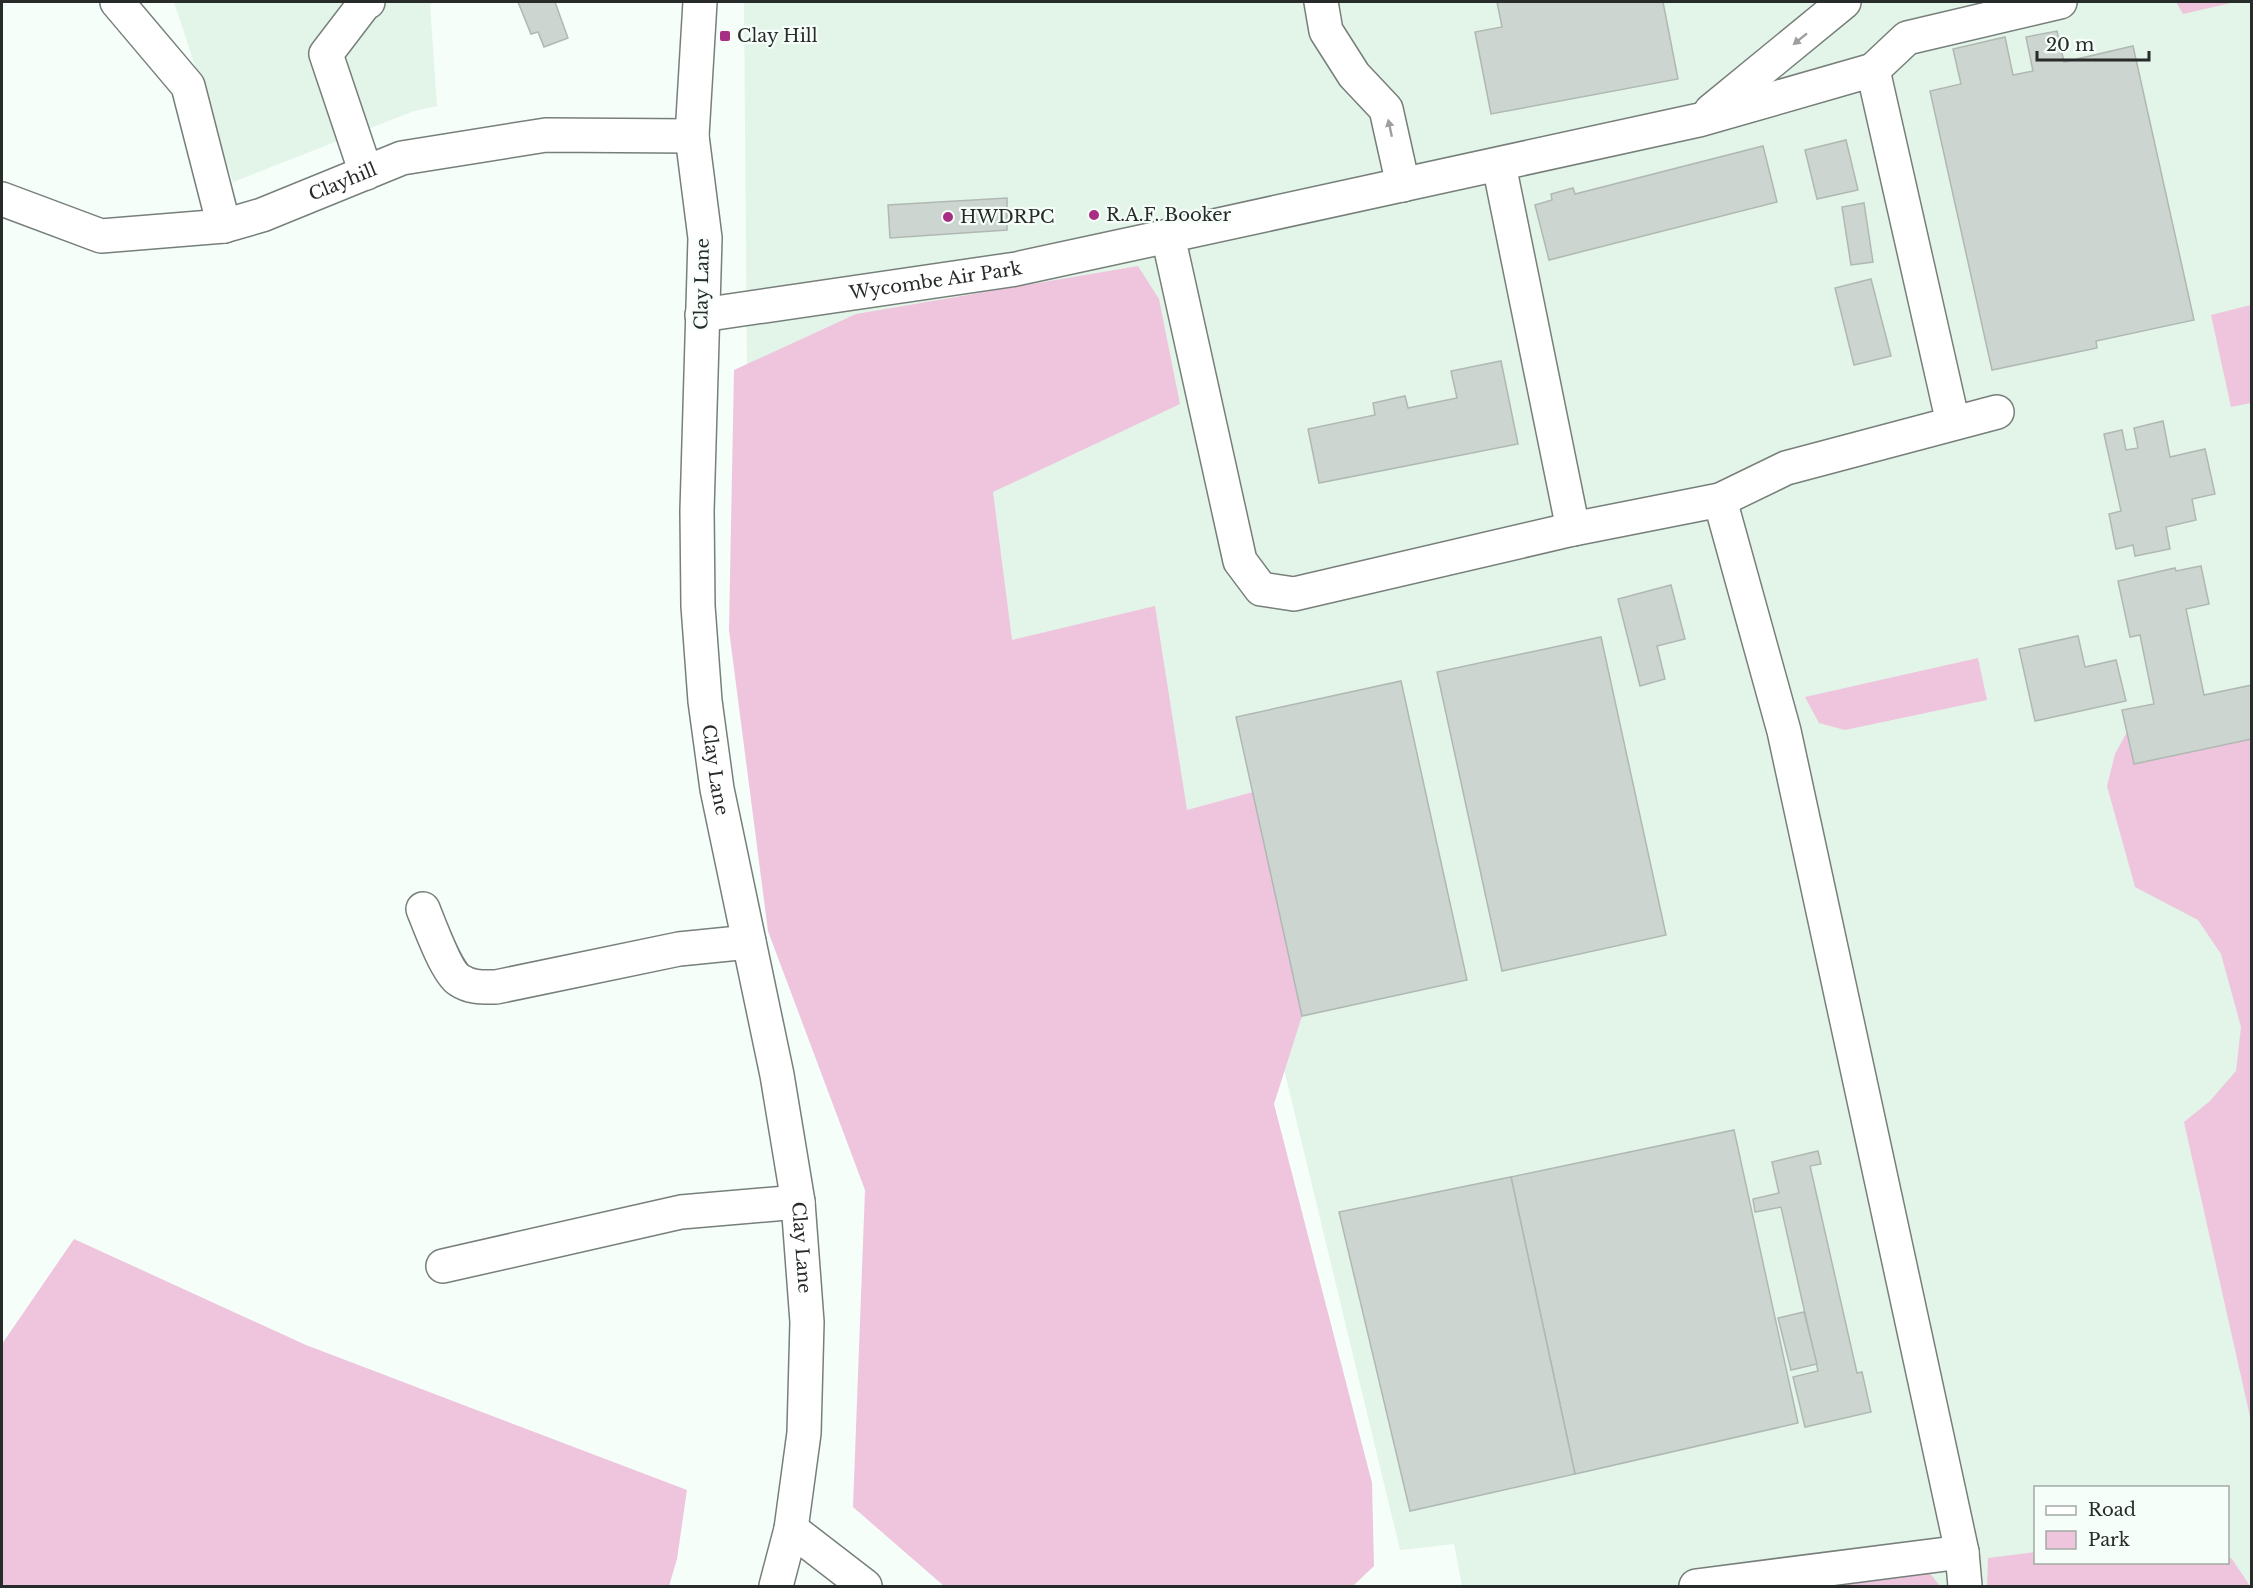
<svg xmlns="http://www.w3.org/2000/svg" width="2253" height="1588" font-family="'Libre Baskerville',serif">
<rect width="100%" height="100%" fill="#f5fef8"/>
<g fill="#e3f4e9" fill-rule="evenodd">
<polygon points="174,2 438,2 430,4 437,106 414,111 233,182"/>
<path d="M744,2H2251V1586H1462L1454,1544L1400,1550L1284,1069L747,367ZM2036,1488H2228V1562H2036Z"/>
</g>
<g fill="#eec5dd">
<polygon points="2176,2 2235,2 2183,14"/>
<polygon points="1138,266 1159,299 1180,404 993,492 1012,640 1155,606 1187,810 1253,792 1302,1016 1274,1104 1372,1483 1374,1566 1353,1586 944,1586 853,1507 865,1190 768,931 729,630 734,370 856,314"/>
<polygon points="2251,305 2251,403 2231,407 2211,315"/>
<polygon points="1978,658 1987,700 1845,730 1819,723 1805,697"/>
<polygon points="2127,732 2134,764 2251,739 2251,1421 2184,1122 2210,1101 2236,1071 2241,1027 2221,954 2198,920 2135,887 2107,786 2115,754"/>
<polygon points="74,1239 306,1345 687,1490 677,1559 669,1586 2,1586 2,1344"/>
<polygon points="2035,1552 2036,1562 2228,1562 2228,1556 2232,1559 2250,1586 1987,1586 1988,1558"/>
<polygon points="1928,1571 1940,1586 1849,1586 1848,1584"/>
</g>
<g fill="#ccd5cf" stroke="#b0b8b3" stroke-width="1.5">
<polygon points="518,2 555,2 568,38 544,47 538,32 531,34"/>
<polygon points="1497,2 1663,2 1678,79 1491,114 1475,32 1502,27"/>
<polygon points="2057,31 2064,62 2133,46 2194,320 2096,341 2097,348 1992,370 1930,91 1961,84 1953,49 2005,37 2013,75 2033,71 2026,37"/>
<polygon points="1846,140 1858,190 1817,199 1805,150"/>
<polygon points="1763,146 1777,202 1549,260 1535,205 1552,200 1551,194 1573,188 1575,194"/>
<polygon points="1007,198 1007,230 890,238 888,205"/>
<polygon points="1864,203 1873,262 1851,265 1842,207"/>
<polygon points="1871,279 1891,356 1854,365 1835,288"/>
<polygon points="1501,361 1518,444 1319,483 1308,429 1375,415 1373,403 1405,396 1408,408 1457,398 1451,371"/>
<polygon points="2163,421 2170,457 2205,449 2215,494 2192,499 2196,520 2166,527 2170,549 2135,556 2133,545 2116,549 2109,514 2121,511 2104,434 2122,430 2126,450 2138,448 2134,428"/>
<polygon points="2201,566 2209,604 2186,609 2204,695 2252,685 2252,739 2134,764 2122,710 2154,704 2140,635 2130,637 2118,581 2175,568 2176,571"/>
<polygon points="1671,585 1685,639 1657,646 1665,679 1640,686 1618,599"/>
<polygon points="2078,636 2085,667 2116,660 2126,701 2035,721 2019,649"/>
<polygon points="1601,637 1666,935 1502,971 1437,672"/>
<polygon points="1401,681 1467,980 1302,1016 1236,717"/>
<polygon points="1734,1130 1798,1423 1575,1474 1511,1177"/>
<polygon points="1818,1151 1821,1164 1810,1166 1857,1373 1862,1372 1871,1412 1805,1427 1793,1377 1818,1371 1781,1207 1755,1212 1753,1199 1779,1193 1772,1162"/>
<polygon points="1511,1177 1575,1474 1410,1511 1339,1212"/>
<polygon points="1804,1312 1817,1364 1791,1370 1778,1318"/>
</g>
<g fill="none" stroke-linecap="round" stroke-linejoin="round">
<defs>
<g id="minor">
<polyline points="117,2 188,86 224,226"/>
<path id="s1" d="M700,2L692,136L705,238L697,511L698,606L705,701L717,789L777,1075L798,1202L807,1322L804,1433L791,1529L776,1586"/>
<polyline points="1321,2 1326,31 1354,75 1386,109 1403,185"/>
<polyline points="1873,70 1907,38 2060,2"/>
<polyline points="1711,111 1844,2"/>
<polyline points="1499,165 1573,529"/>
<polyline points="366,173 326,54 365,3 368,2"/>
<path id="s2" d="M2,199L101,236L224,226L262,215L402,158L546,135L692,136"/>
<path id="s3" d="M702,315L1016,269L1168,236"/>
<polyline points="1953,423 1873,70 1699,120 1168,236 1240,561 1261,589 1294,594 1573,529 1720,500 1786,468 1997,412"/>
<polyline points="1720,500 1784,731 1962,1552 1965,1586"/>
<path d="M423,909C429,924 447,973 459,980C471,988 483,987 496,987L679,949L749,942"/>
<polyline points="443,1266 681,1212 798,1202"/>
<polyline points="791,1529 865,1586"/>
<polyline points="1696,1586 1962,1552"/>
</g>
</defs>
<use href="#minor" stroke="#777f7a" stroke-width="36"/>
<use href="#minor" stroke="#fff" stroke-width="33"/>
</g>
<defs><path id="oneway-solid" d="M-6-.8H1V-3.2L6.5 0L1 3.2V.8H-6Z" transform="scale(1.5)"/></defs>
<g fill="#9ea09f">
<use href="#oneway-solid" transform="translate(1800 39) rotate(141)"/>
<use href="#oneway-solid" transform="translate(1390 128) rotate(-102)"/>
</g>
<g fill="#a72e83" stroke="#f5fef8" stroke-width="2">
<rect x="719" y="30" width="12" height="12" rx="3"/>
<circle cx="1094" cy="215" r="6"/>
<circle cx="948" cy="217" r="6"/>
</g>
<g text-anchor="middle" stroke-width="4.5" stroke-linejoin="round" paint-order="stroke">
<g font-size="18" fill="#272b29" stroke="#f5fef8" text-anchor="start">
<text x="737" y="42">Clay Hill</text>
<text x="1106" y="221">R.A.F. Booker</text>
<text x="960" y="223">HWDRPC</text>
</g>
<g font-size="18" fill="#272b29" stroke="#f5fef8">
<text dy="6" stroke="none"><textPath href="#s2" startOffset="356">Clayhill</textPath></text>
<text dy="6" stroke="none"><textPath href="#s3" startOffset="236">Wycombe Air Park</textPath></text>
<text transform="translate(702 284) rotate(-89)" y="6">Clay Lane</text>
<text dy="6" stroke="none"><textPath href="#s1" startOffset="770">Clay Lane</textPath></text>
<text dy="6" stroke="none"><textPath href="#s1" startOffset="1256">Clay Lane</textPath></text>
</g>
</g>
<rect width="2253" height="1588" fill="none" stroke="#272b29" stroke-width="6"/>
<rect x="2034" y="1486" width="195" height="78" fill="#f5fef8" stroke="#a3aaa5" stroke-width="1.5"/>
<rect x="2046" y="1506" width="30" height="9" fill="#ffffff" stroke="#a3aaa5" stroke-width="1.5"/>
<text x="2088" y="1516" font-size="18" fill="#272b29">Road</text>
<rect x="2046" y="1531" width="30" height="18" fill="#eec5dd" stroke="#a3aaa5" stroke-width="1.5"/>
<text x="2088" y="1546" font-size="18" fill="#272b29">Park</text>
<path d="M2037 51v9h112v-9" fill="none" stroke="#272b29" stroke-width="3"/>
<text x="2046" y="51" font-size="18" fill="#272b29" stroke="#f5fef8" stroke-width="4.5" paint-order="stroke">20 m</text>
</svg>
